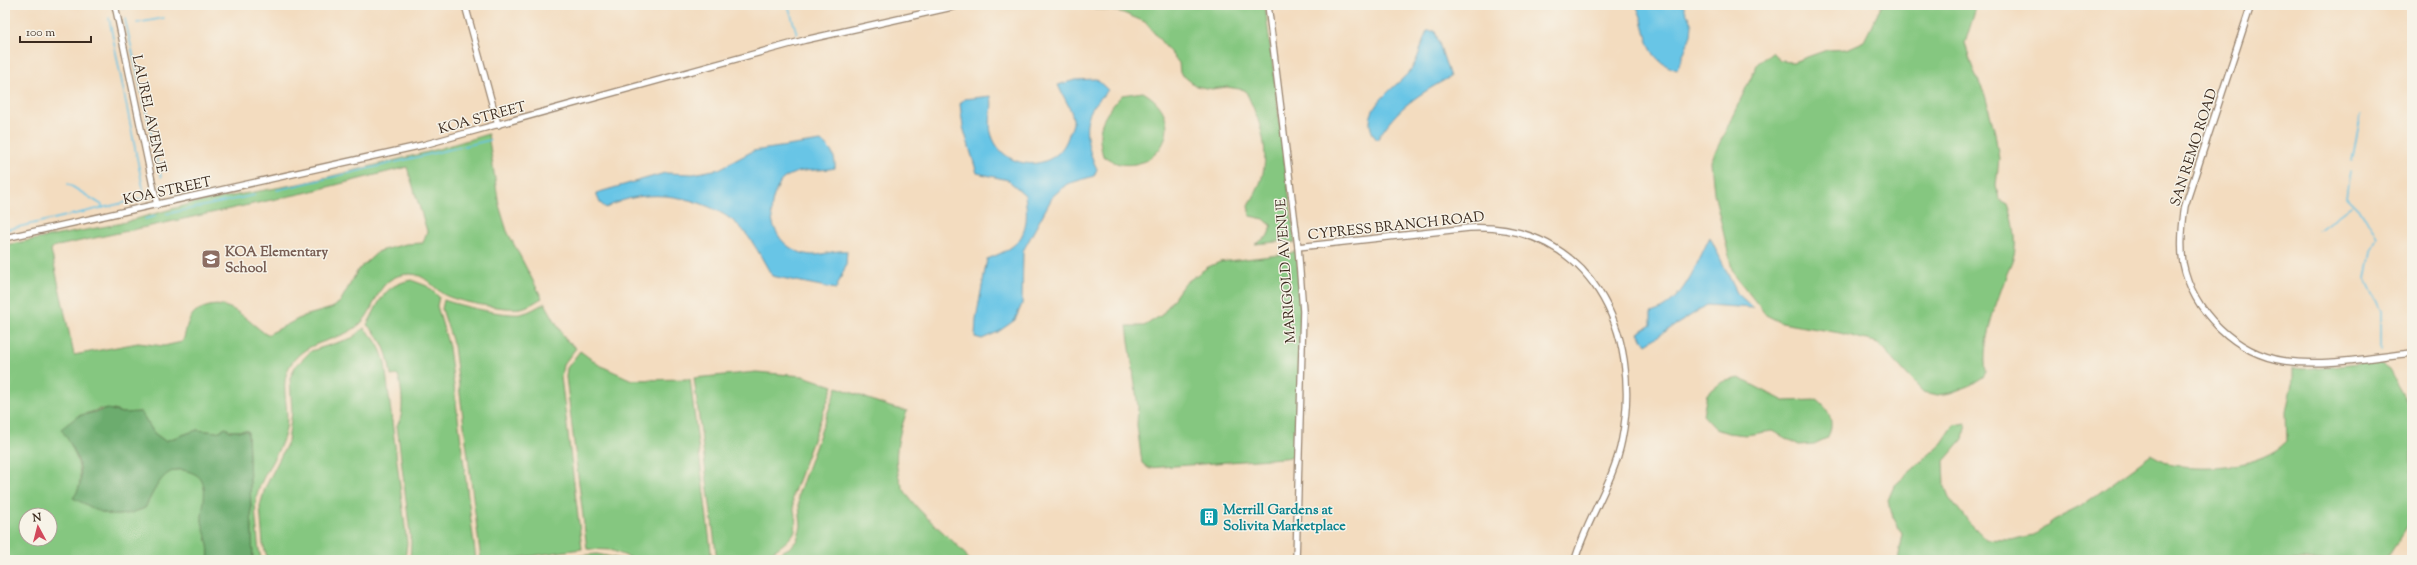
<svg xmlns="http://www.w3.org/2000/svg" width="2417" height="565" font-family="'Sorts Mill Goudy',serif">
<rect width="100%" height="100%" fill="#f7f3e8"/>
<filter id="ink" filterUnits="userSpaceOnUse"><feTurbulence type="fractalNoise" baseFrequency=".025" numOctaves="2"/><feDisplacementMap in="SourceGraphic" scale="8" xChannelSelector="R" yChannelSelector="G"/><feConvolveMatrix kernelMatrix="1 2 1 2 8 2 1 2 1" color-interpolation-filters="sRGB"/></filter>
<filter id="wash" filterUnits="userSpaceOnUse"><feTurbulence type="fractalNoise" baseFrequency=".012" numOctaves="4" result="noise"/><feDisplacementMap in="SourceGraphic" scale="16" xChannelSelector="R" yChannelSelector="G"/><feGaussianBlur stdDeviation="0.9" result="paint"/><feColorMatrix in="noise" values="0 0 0 0 0 0 0 0 0 0 0 0 0 0 0 0 0 1.4 0 .05"/><feComposite in="paint" operator="in"/></filter>
<g filter="url(#wash)">
<rect width="100%" height="100%" fill="#f3dcbf"/>
<g fill="#85c780" stroke="#60784f" fill-rule="evenodd">
<path d="M1092,5H1265L1295,243L1286,241L1255,244L1267,237L1272,226L1264,219L1250,216L1248,206C1276,166 1265,130 1245,90L1227,87L1212,89L1196,86L1180,73L1179,63L1145,22L1121,12L1093,8Z"/>
<path d="M1882,5H1977L1965,43L1973,69L1985,95L1995,133L1999,159L1996,186L1999,199L2008,204C2014,221 2018,241 2013,259C2011,266 2007,272 2005,279C1995,308 1981,341 1986,372L1983,377L1969,386L1950,393L1937,395L1923,392L1878,343L1840,333L1782,323L1766,315L1733,273L1714,193L1711,161L1758,63L1772,52L1780,61L1793,62L1827,50L1846,49L1864,41Z"/>
<path d="M1143,92C1188,117 1163,171 1120,164C1114,163 1108,158 1103,156C1095,126 1103,117 1122,95Z"/>
<path d="M488,134L499,205L507,231L542,298C535,302 528,307 520,308C505,310 456,302 443,294C433,287 425,274 410,274C375,275 378,308 360,324C339,343 308,338 291,364C278,383 290,407 286,429C281,453 263,471 257,495C254,506 256,519 257,531C258,541 258,551 262,560H253L248,431H230L226,428L217,432L197,430L165,441L154,433L141,412L122,413L114,410L101,409L78,416L69,441C78,459 86,480 74,498C104,513 110,522 145,508C153,493 163,463 187,471C193,472 199,475 202,481C208,492 203,511 204,524C205,536 211,547 208,560H5V245L118,224L193,203L304,183L428,152ZM407,167L427,231L423,243L406,244L379,251L358,270L340,302L332,308L304,316L267,335C247,321 230,297 203,308C199,310 195,311 193,314C184,326 187,334 182,342L164,346L138,343L74,355L51,250L53,247L304,193ZM26,515H50V539H26Z"/>
<path d="M1296,251C1305,319 1299,388 1296,457L1148,468L1142,463L1137,425L1138,407L1127,326H1144L1162,315L1184,284L1208,267L1220,262L1288,254Z"/>
<path d="M411,280L427,286L439,297L437,306L449,347L476,560H410L411,542L397,425C405,417 402,386 398,375L391,376C388,354 384,340 367,325C380,302 382,286 411,280Z"/>
<path d="M444,300C460,306 505,316 521,314C530,312 537,307 545,303L565,339L576,348L563,365L561,377L582,549C548,553 514,560 481,560L454,346L442,309Z"/>
<path d="M364,328C376,339 381,348 385,364L407,543L405,560H268L263,544L260,506L265,488L288,442L292,412L290,378L295,367L311,351L352,338Z"/>
<polygon points="580,351 599,365 632,380 690,379 712,560 636,560 611,550 587,549 566,377 567,368"/>
<path d="M2376,361L2389,370L2412,410V519L2386,560H1897L1902,534L1890,511L1888,500L1894,486L1942,443L1954,425L1966,423L1963,439L1944,461L1945,487L1949,497L1966,519L1986,539L2010,540L2033,535L2054,520L2080,507L2151,455C2158,458 2166,464 2173,465C2208,470 2261,468 2287,441L2286,412L2293,379V368L2304,369Z"/>
<path d="M756,372L803,376L833,386L793,494C791,506 798,518 795,530C792,541 765,558 754,560C742,562 729,560 717,560L694,378Z"/>
<path d="M1739,378L1784,401L1817,400C1829,408 1836,424 1827,438L1814,444L1799,445L1772,431L1746,435L1728,433L1716,429L1703,415L1707,394L1722,382Z"/>
<path d="M837,387L890,407L907,411C878,489 913,502 963,551L969,560H766L791,547L797,540L801,526L798,495Z"/>
<polygon points="597,554 625,560 535,560"/>
</g>
<path fill="#6cac6e" stroke="#546b46" d="M108,409L122,413L141,412L154,433L165,441L197,430L217,432L226,428L230,431H248L253,560H208C211,545 204,534 202,521C201,508 208,493 202,481C199,475 193,473 187,471C164,463 153,493 145,508C110,522 104,513 73,498C91,476 74,448 61,429L78,416Z"/>
<g fill="#67c5e6" stroke="#517882">
<path d="M1636,5H1683L1692,25L1691,35L1677,70C1642,59 1650,32 1636,5Z"/>
<path d="M1427,31H1435L1450,77C1418,95 1397,107 1377,140C1354,111 1394,90 1410,71C1418,61 1422,43 1427,31Z"/>
<path d="M1096,79L1108,90C1103,96 1096,102 1092,109C1081,126 1089,153 1097,169L1094,176L1067,184L1053,196L1023,251L1022,304L1015,320L998,332L982,339L975,337L976,319L987,259C1023,246 1030,233 1025,195L1008,180L977,173L963,127L960,104L964,99L991,96C994,110 987,122 992,136C1005,173 1059,173 1069,134C1071,130 1074,123 1073,119C1072,109 1062,95 1058,85L1075,80Z"/>
<path d="M821,141C830,149 836,155 835,168C816,172 798,167 782,180C779,183 778,187 776,191C765,213 774,243 799,252C819,260 829,249 847,251L846,265L836,289L772,276C762,259 753,239 738,225C706,196 644,185 606,208L600,203L596,193L665,173L693,174L719,169L753,151Z"/>
<path d="M1710,237L1737,293L1753,308L1707,305L1646,344L1638,333L1651,325V313C1683,304 1696,264 1710,237Z"/>
</g>
<g fill="none" stroke-linecap="round" stroke-linejoin="round">
<g stroke="#67c5e6" stroke-width="1.5">
<polyline points="122,5 123,8"/>
<polyline points="788,5 797,34"/>
<polyline points="125,19 161,177"/>
<polyline points="137,23 164,18"/>
<polyline points="2352,161 2361,115"/>
<polyline points="2350,171 2346,197 2365,216 2377,237 2371,251 2366,279 2381,311 2381,351"/>
<polyline points="68,184 102,205 103,208"/>
<polyline points="277,190 490,140"/>
<polyline points="166,214 255,195"/>
<polyline points="145,219 156,216"/>
<polyline points="5,230 145,198 109,18"/>
<polyline points="2319,230 2351,206"/>
</g>
</g>
</g>
<g filter="url(#ink)">
<g fill="none" stroke-linecap="round" stroke-linejoin="round">
<defs>
<g id="secondary">
<polyline points="115,5 157,205"/>
<polyline points="465,5 498,125"/>
<polyline points="1268,5 1298,247 1303,311 1296,560"/>
<path d="M2251,5L2185,206C2182,225 2180,244 2183,263C2193,312 2236,354 2285,361C2326,367 2371,357 2412,353"/>
<polyline points="5,238 423,145 805,40 961,5"/>
<path d="M1298,247L1469,228C1590,222 1643,332 1622,439C1614,482 1587,518 1575,560"/>
</g>
</defs>
<use href="#secondary" stroke="#97836e" stroke-width="8"/>
<use href="#secondary" stroke="#fff" stroke-width="5.5"/>
</g>
</g>
<defs>
<symbol id="school-square" viewBox="-11 -11 22 22"><rect x="-9" y="-9" width="18" height="18" rx="4" fill="#8d6e63" stroke="#f7f3e8"/><path d="M0-5L7-2L0 1L-7-2ZM-4 1L0 2.5L4 1V4Q0 6-4 4Z" fill="#fff"/></symbol>
<symbol id="building-square" viewBox="-11 -11 22 22"><rect x="-9" y="-9" width="18" height="18" rx="4" fill="#0f9aa8" stroke="#f7f3e8"/><path d="M-4-6H4V6H1V3H-1V6H-4ZM-2.5-4.3h1.7v1.8h-1.7ZM.8-4.3h1.7v1.8H.8ZM-2.5-1h1.7V.8h-1.7ZM.8-1h1.7V.8H.8Z" fill="#fff"/></symbol>
</defs>
<g fill-rule="evenodd">
<use href="#school-square" x="200" y="248" width="22" height="22"/>
<use href="#building-square" x="1198" y="506" width="22" height="22"/>
</g>
<g text-anchor="middle" stroke-width="3" stroke-linejoin="round" paint-order="stroke">
<g font-size="14" fill="#3b2a1e" stroke="#f7f3e8">
<text transform="translate(150 114) rotate(78)" y="5">LAUREL AVENUE</text>
<text transform="translate(482 117) rotate(-15)" y="5">KOA STREET</text>
<text transform="translate(2193 147) rotate(-72)" y="5">SAN REMO ROAD</text>
<text transform="translate(167 190) rotate(-12)" y="5">KOA STREET</text>
<text transform="translate(1396 225) rotate(-6)" y="5">CYPRESS BRANCH ROAD</text>
<text transform="translate(1285 271) rotate(-94)" y="5">MARIGOLD AVENUE</text>
</g>
<g font-size="14" font-weight="bold" fill="#785e54" stroke="#f7f3e8" text-anchor="start">
<text x="225" y="256">KOA Elementary<tspan x="225" dy="16">School</tspan></text>
</g>
<g font-size="14" font-weight="bold" fill="#0d838f" stroke="#f7f3e8" text-anchor="start">
<text x="1223" y="514">Merrill Gardens at<tspan x="1223" dy="16">Solivita Marketplace</tspan></text>
</g>
</g>
<rect width="2417" height="565" fill="none" stroke="#f7f3e8" stroke-width="20"/>
<g transform="translate(38 527) rotate(353)"><circle r="19" fill="#f7f3e8" stroke="#aca397"/>
<path d="M0-3L7 15L0 10L-7 15Z" fill="#d1495b"/>
<text y="-6" font-size="11" font-weight="bold" text-anchor="middle" fill="#3b2a1e">N</text>
</g>
<path d="M20 36v6h71v-6" fill="none" stroke="#3b2a1e" stroke-width="2"/>
<text x="26" y="36" font-size="12" fill="#3b2a1e" stroke="#f7f3e8" stroke-width="3" paint-order="stroke">100 m</text>
</svg>
